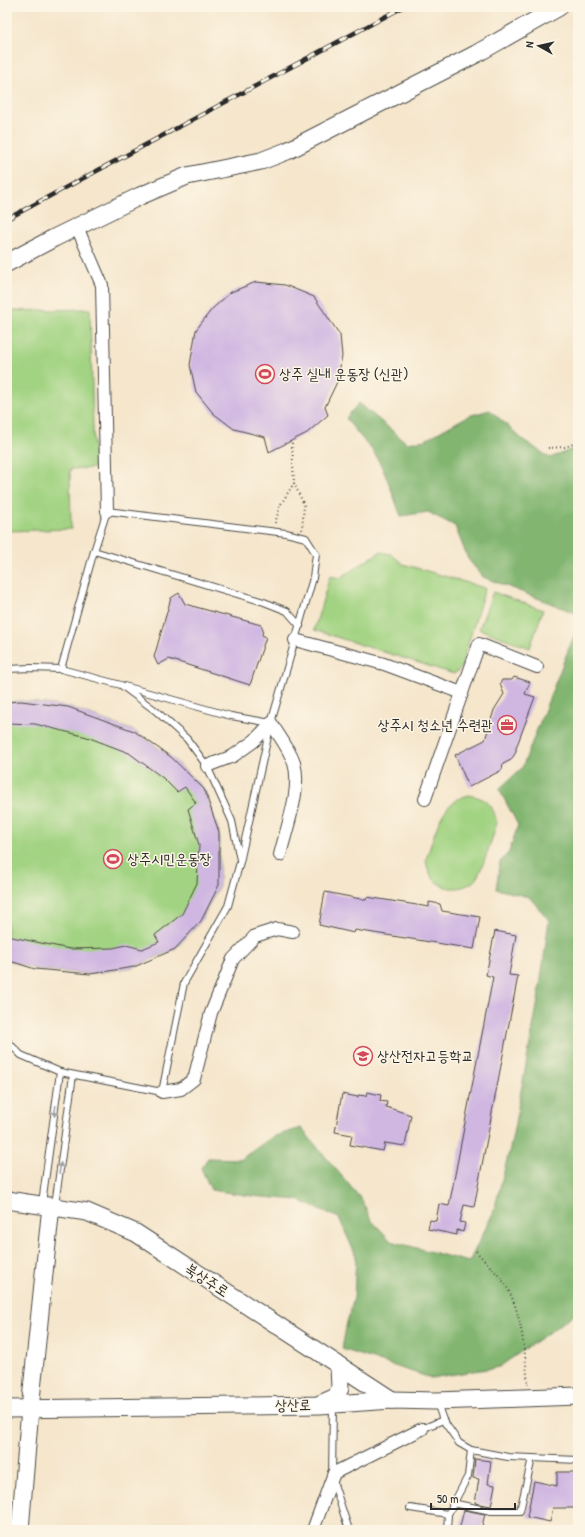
<svg xmlns="http://www.w3.org/2000/svg" width="585" height="1537" font-family="'Patrick Hand','Poor Story',sans-serif">
<rect width="100%" height="100%" fill="#fcf5e5"/>
<filter id="ink" filterUnits="userSpaceOnUse"><feTurbulence type="fractalNoise" baseFrequency=".025" numOctaves="2"/><feDisplacementMap in="SourceGraphic" scale="8" xChannelSelector="R" yChannelSelector="G"/><feConvolveMatrix kernelMatrix="1 2 1 2 8 2 1 2 1" color-interpolation-filters="sRGB"/></filter>
<filter id="wash" filterUnits="userSpaceOnUse"><feTurbulence type="fractalNoise" baseFrequency=".012" numOctaves="4" result="noise"/><feDisplacementMap in="SourceGraphic" scale="16" xChannelSelector="R" yChannelSelector="G"/><feGaussianBlur stdDeviation="0.9" result="paint"/><feColorMatrix in="noise" values="0 0 0 0 0 0 0 0 0 0 0 0 0 0 0 0 0 1.4 0 .05"/><feComposite in="paint" operator="in"/></filter>
<g filter="url(#wash)">
<rect width="100%" height="100%" fill="#f5e6cc"/>
<g fill="#a2d382" stroke="#667f56">
<polygon points="90,309 94,468 70,469 71,529 7,531 7,311"/>
<polygon points="380,552 391,554 403,564 485,588 461,668 454,674 314,630 330,576 340,578"/>
<polygon points="493,592 543,610 530,648 479,629"/>
<polygon points="21,701 68,707 134,731 171,757 204,789 219,832 219,885 201,921 175,949 134,967 90,974 35,969 7,960 7,702"/>
<path d="M469,795C489,799 492,804 497,823C494,833 481,873 476,879C468,888 451,891 441,885C431,880 427,869 426,859C436,833 439,802 469,795Z"/>
</g>
<g fill="#81b570" stroke="#56704e">
<path d="M359,403L407,443L425,440L468,416L490,410L522,439L550,458L578,447V614L483,577L468,559L455,526L428,512L401,516C393,496 385,468 372,450C363,439 354,430 346,418Z"/>
<polygon points="578,625 578,1312 499,1367 431,1378 342,1349 347,1322 354,1298 356,1256 339,1218 298,1200 252,1196 211,1190 201,1168 208,1158 241,1159 272,1137 301,1128 362,1200 371,1220 391,1241 469,1262 494,1211 511,1144 538,1001 549,920 529,897 496,889 500,862 509,852 518,825 499,789 522,768"/>
</g>
<g id="blocks">
<g fill="#d0b7e2">
<polygon points="256,282 285,285 314,297 340,335 342,356 337,382 325,407 328,415 307,433 269,452 265,437 234,429 213,413 196,392 190,365 196,330 212,309 231,292"/>
<polygon points="179,593 185,604 261,625 263,629 262,635 266,637 250,685 169,659 158,665 154,657 171,598"/>
<polygon points="514,677 530,682 525,694 535,697 516,748 516,752 511,760 503,764 502,770 469,787 455,755 485,740 494,710 504,694 500,684 502,680 512,680"/>
<polygon points="21,701 68,707 134,731 171,757 204,789 219,832 219,885 201,921 175,949 134,967 90,974 35,969 7,960 7,936 70,949 113,948 126,945 142,949 159,942 155,935 182,914 197,883 199,845 188,809 196,803 185,787 177,792 163,778 129,753 87,737 35,724 7,723 7,702"/>
<polygon points="325,892 366,900 367,897 429,907 429,902 440,904 442,911 480,917 474,949 355,930 354,933 319,925"/>
<polygon points="495,931 516,935 509,975 518,976 474,1207 464,1205 460,1222 465,1223 463,1232 457,1230 457,1235 428,1229 430,1220 436,1221 439,1204 449,1206 493,977 486,975"/>
<polygon points="367,1092 381,1095 380,1101 387,1102 386,1107 411,1115 405,1146 385,1143 383,1151 350,1145 352,1135 335,1132 342,1094 358,1097 358,1095 366,1096"/>
<polygon points="475,1459 491,1461 488,1484 495,1485 491,1506 475,1503 479,1479 473,1478"/>
<polygon points="557,1472 578,1472 578,1508 553,1508 550,1522 527,1517 534,1481 557,1486"/>
<polygon points="464,1510 485,1514 481,1530 459,1530"/>
</g>
</g>
</g>
<g filter="url(#ink)">
<use href="#blocks" fill-opacity="0" stroke="#494743" stroke-width="1"/>
<g fill="none" stroke-linecap="round" stroke-linejoin="round">
<defs>
<g id="lane">
<polyline points="576,7 578,12"/>
<polyline points="94,551 264,602 287,611 300,626"/>
<polyline points="7,669 31,668 61,669 94,551 107,511 286,533 306,538 316,554 313,578 271,723 240,862 228,906 184,983 162,1092 60,1072 21,1055 7,1041"/>
<polyline points="61,669 121,685 156,711 187,739 207,766 232,821 240,860"/>
<polyline points="124,686 231,716 271,723"/>
<polyline points="42,1203 60,1072"/>
<polyline points="55,1205 73,1075"/>
<polyline points="437,1403 443,1420"/>
<polyline points="333,1405 332,1478 349,1530"/>
<polyline points="422,1429 443,1420 459,1443 471,1450 468,1476 448,1514 447,1530"/>
<polyline points="471,1450 508,1457 578,1460"/>
<polyline points="452,1503 491,1511 520,1511 532,1458"/>
<polyline points="410,1508 448,1514"/>
</g>
<g id="street">
<polyline points="77,227 102,285 107,511"/>
<polyline points="295,640 384,664 462,693 425,799"/>
<polyline points="462,693 479,644 537,667"/>
<path d="M207,766L233,756L254,741L271,723C279,736 289,748 294,763C302,789 286,829 280,855"/>
<polyline points="162,1092 181,1089 194,1079 211,1013 233,959 255,936 277,929 293,932"/>
<polyline points="313,1530 334,1473 422,1429"/>
</g>
<g id="secondary">
<polyline points="7,263 54,238 140,196 187,176 261,161 287,151 476,54 559,7"/>
<polyline points="7,1200 87,1212 136,1233 392,1400"/>
<polyline points="320,1404 336,1397 340,1388 339,1366"/>
<polyline points="7,1409 320,1405 392,1400 436,1401 578,1396"/>
<polyline points="20,1530 30,1409 51,1206"/>
</g>
</defs>
<use href="#lane" stroke="#494743" stroke-width="8"/>
<use href="#street" stroke="#494743" stroke-width="14"/>
<use href="#secondary" stroke="#494743" stroke-width="19"/>
<g stroke="#494743" stroke-width="2" stroke-dasharray="1 3" stroke-linecap="butt">
<polyline points="292,443 294,483 304,505 302,530"/>
<polyline points="548,448 565,447 578,442"/>
<polyline points="275,523 281,504 294,483"/>
<path d="M476,1251C485,1262 497,1272 505,1284C522,1311 525,1354 528,1385"/>
</g>
<use href="#lane" stroke="#fff" stroke-width="6"/>
<use href="#street" stroke="#fff" stroke-width="12"/>
<use href="#secondary" stroke="#fff" stroke-width="17"/>
<defs>
<polyline id="rail" points="7,219 403,7"/>
</defs>
<use href="#rail" stroke="#2b2b2b" stroke-width="4.5"/>
<use href="#rail" stroke="#fcf5e5" stroke-width="3" stroke-dasharray="9" stroke-linecap="butt"/>
</g>
<defs><path id="oneway-solid" d="M-6-.8H1V-3.2L6.5 0L1 3.2V.8H-6Z"/></defs>
<g fill="#a0a0a0">
<use href="#oneway-solid" transform="translate(55 1111) rotate(98)"/>
<use href="#oneway-solid" transform="translate(60 1168) rotate(-82)"/>
</g>
</g>
<defs>
<symbol id="stadium-ring" viewBox="-11 -11 22 22"><circle r="9.5" fill="#fcf5e5" stroke="#d1495b" stroke-width="1.5"/><path d="M0-5a6.5 5 0 1 0 0 10a6.5 5 0 1 0 0-10ZM-3.5-1.8h7v3.6h-7Z" fill="#d1495b"/></symbol>
<symbol id="office-ring" viewBox="-11 -11 22 22"><circle r="9.5" fill="#fcf5e5" stroke="#d1495b" stroke-width="1.5"/><path d="M-6-3h4V-5.5h4V-3h4V5H-6ZM-1-4.5V-3h2v-1.5ZM-6 0V1H6V0Z" fill="#d1495b"/></symbol>
<symbol id="school-ring" viewBox="-11 -11 22 22"><circle r="9.5" fill="#fcf5e5" stroke="#d1495b" stroke-width="1.5"/><path d="M0-5L7-2L0 1L-7-2ZM-4 1L0 2.5L4 1V4Q0 6-4 4Z" fill="#d1495b"/></symbol>
</defs>
<g fill-rule="evenodd">
<use href="#stadium-ring" x="254" y="363" width="22" height="22"/>
<use href="#office-ring" x="496" y="714" width="22" height="22"/>
<use href="#stadium-ring" x="102" y="848" width="22" height="22"/>
<use href="#school-ring" x="352" y="1045" width="22" height="22"/>
</g>
<g text-anchor="middle" stroke-width="3" stroke-linejoin="round" paint-order="stroke">
<g font-size="15" fill="#2b2b2b" stroke="#fcf5e5" text-anchor="start">
<text x="279" y="379">상주 실내 운동장 (신관)</text>
<text x="493" y="730" text-anchor="end">상주시 청소년 수련관</text>
<text x="127" y="864">상주시민운동장</text>
<text x="377" y="1061">상산전자고등학교</text>
</g>
<g font-size="15" fill="#2b2b2b" stroke="#fcf5e5">
<text transform="translate(207 1280) rotate(33)" y="5">북상주로</text>
<text transform="translate(293 1405) rotate(-1)" y="5">상산로</text>
</g>
</g>
<rect width="585" height="1537" fill="none" stroke="#fcf5e5" stroke-width="24"/>
<g transform="translate(539 46) rotate(278)" stroke="#fcf5e5" stroke-width="3" paint-order="stroke">
<path d="M0-3L7 15L0 10L-7 15Z" fill="#2b2b2b"/>
<text y="-6" font-size="11" font-weight="bold" text-anchor="middle" fill="#2b2b2b">N</text>
</g>
<path d="M431 1503v6h84v-6" fill="none" stroke="#2b2b2b" stroke-width="2"/>
<text x="437" y="1503" font-size="12" fill="#2b2b2b" stroke="#fcf5e5" stroke-width="3" paint-order="stroke">50 m</text>
</svg>
